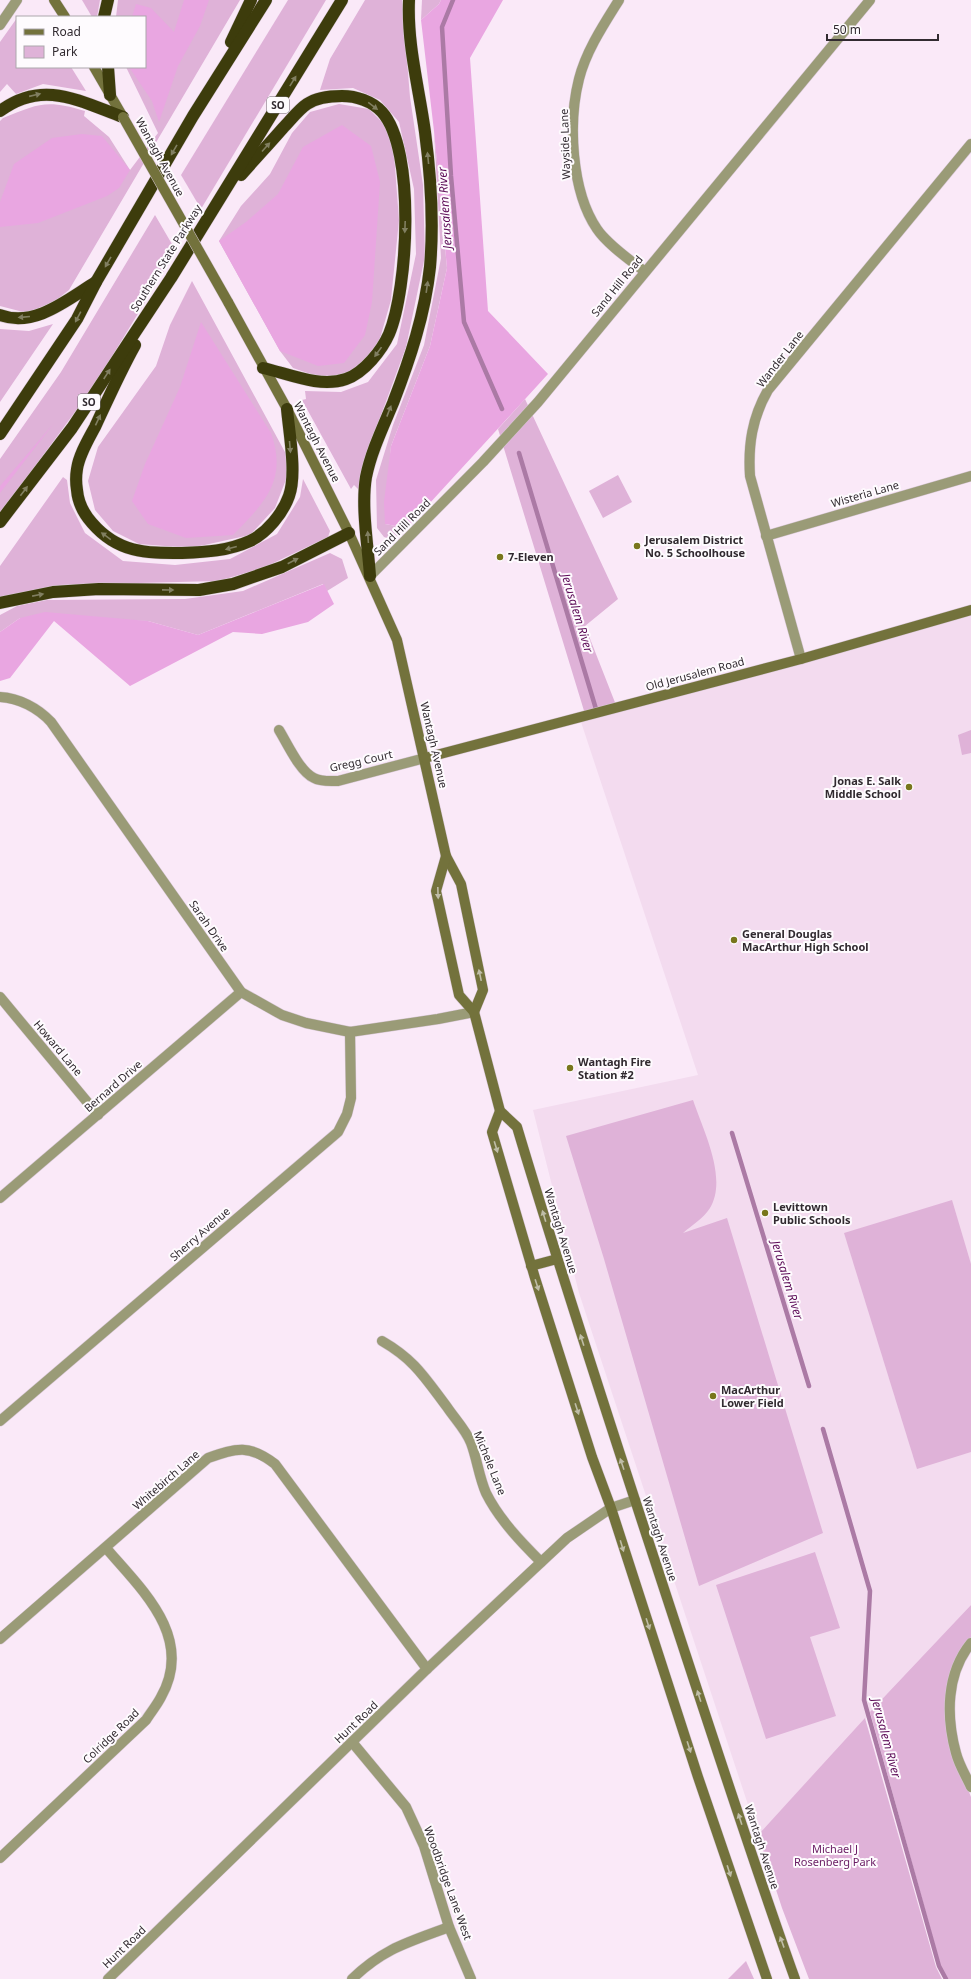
<svg xmlns="http://www.w3.org/2000/svg" width="971" height="1979" font-family="'Noto Sans',sans-serif">
<rect width="100%" height="100%" fill="#fae9f8"/>
<polygon fill="#f3dbef" points="971,613 971,1605 758,1835 579,1293 533,1110 698,1075 580,719"/>
<g fill="#dfb2d8">
<polygon points="82,0 100,0 97,17 92,17"/>
<path d="M118,0H240L69,290L55,301L27,313L0,306V121L3,118C38,104 46,99 85,111L84,116L109,137L130,170L158,133L126,67H145V17H116Z"/>
<polygon points="288,0 326,0 201,209 181,175"/>
<polygon points="365,0 402,0 410,97 423,185 425,256 406,347 377,426 358,489 354,485 351,489 302,400 306,399 305,391 341,392 368,382 397,344 416,254 414,189 399,122 380,100 353,88 320,90 330,59"/>
<polygon points="422,0 441,0 439,4 421,20"/>
<polygon points="17,18 17,67 71,67 86,91 43,84 16,94 7,84 0,92 0,42"/>
<polygon points="339,104 369,109 388,128 394,154 399,220 391,300 377,349 347,375 319,377 293,368 280,351 219,241 241,206 270,174 292,133 310,112"/>
<polygon points="434,131 447,268 430,346 391,446 385,524 407,528 393,540 384,537 377,528 376,480 393,425 424,345 441,258"/>
<polygon points="155,215 176,251 94,386 0,514 0,459 61,372"/>
<polygon points="192,281 286,454 287,477 275,508 250,535 191,548 139,544 113,531 95,510 88,481 98,447 156,366 170,325"/>
<polygon points="53,324 0,402 0,329 29,331"/>
<polygon points="525,399 618,599 585,626 616,705 585,714 498,429"/>
<polygon points="618,475 632,502 603,518 589,491"/>
<polygon points="63,477 67,480 70,503 85,533 123,561 175,565 230,559 277,534 300,497 303,479 330,531 328,537 263,568 218,581 58,585 0,598 0,566"/>
<polygon points="330,553 342,559 348,578 327,591 323,584 198,635 148,621 20,618 0,632 0,615 17,606 47,600 185,599 243,591"/>
<polygon points="971,730 971,753 962,755 958,735"/>
<path d="M693,1100C703,1130 728,1178 710,1208C704,1218 692,1225 683,1233L727,1218L823,1533L699,1586L604,1259L566,1136Z"/>
<polygon points="952,1200 971,1264 971,1452 917,1469 844,1233"/>
<polygon points="815,1552 840,1628 810,1637 836,1716 766,1739 716,1585"/>
<polygon points="971,1605 971,1639 954,1669 955,1756 971,1797 971,1979 947,1979 941,1967 870,1712"/>
<polygon points="865,1718 936,1967 942,1979 809,1979 782,1908 758,1835"/>
<polygon points="746,1961 754,1979 728,1979"/>
</g>
<g fill="#e9a6e1">
<polygon points="184,0 209,0 200,26 178,66 159,122 152,101 129,67 145,67 145,17 132,17 136,4 151,8 174,32"/>
<polygon points="441,0 503,0 470,58 488,311 548,374 407,528 385,524 384,502 391,446 430,346 447,268 434,131 421,20 439,4"/>
<polygon points="342,125 371,146 380,182 372,302 365,335 344,363 318,366 280,351 219,241 246,222 278,194 303,147"/>
<polygon points="82,134 102,136 130,170 119,188 107,196 38,223 0,227 0,202 14,164 52,138"/>
<path d="M201,322L271,433C288,481 264,503 233,535L186,538L148,524L132,501L145,464L180,387Z"/>
<polygon points="54,423 0,493 0,486"/>
<polygon points="324,584 334,604 308,622 262,634 233,632 130,686 54,621 10,678 0,681 0,632 20,618 45,612 148,621 198,635"/>
</g>
<g fill="none" stroke-linecap="round" stroke-linejoin="round">
<g stroke="#ab7aa5" stroke-width="4.5">
<polyline points="453,0 442,27 451,176 464,322 502,409"/>
<polyline points="519,453 596,709"/>
<polyline points="732,1133 809,1386"/>
<polyline points="823,1429 870,1591 864,1700 939,1966 946,1979"/>
</g>
<defs>
<g id="street">
<path d="M619,0C604,24 586,51 579,79C568,122 571,191 597,229C607,244 630,260 644,271"/>
<polyline points="0,25 17,0"/>
<polyline points="766,536 971,476"/>
<polyline points="370,576 483,462 538,402 870,0"/>
<path d="M801,659L750,476C748,445 752,418 768,390L971,144"/>
<path d="M0,697C19,698 38,708 51,722L241,992L282,1015L306,1023L350,1032L438,1019L474,1012"/>
<path d="M279,730C287,743 300,772 314,778C321,782 330,781 338,781L425,758"/>
<polyline points="0,997 98,1115"/>
<polyline points="0,1198 241,992"/>
<path d="M382,1341C415,1360 425,1378 447,1407C455,1419 466,1430 471,1443C477,1459 479,1477 486,1493C499,1519 520,1541 541,1562"/>
<polyline points="0,1421 338,1132 347,1114 351,1098 350,1032"/>
<path d="M0,1639L208,1458C237,1448 249,1444 275,1464L427,1669"/>
<path d="M971,1643C946,1674 946,1716 956,1753C959,1765 966,1776 971,1787"/>
<polyline points="352,1742 406,1807 424,1846 449,1927 471,1979"/>
<path d="M0,1858L146,1720C151,1712 157,1705 161,1697C195,1637 141,1589 106,1548"/>
<polyline points="108,1979 427,1669 567,1538 611,1508 635,1500"/>
<path d="M352,1979C384,1948 409,1942 449,1927"/>
</g>
<g id="secondary">
<polyline points="54,0 65,17"/>
<polyline points="94,67 123,117"/>
<polyline points="228,302 287,409 349,533 397,640 446,856 461,884 483,990 474,1012"/>
<polyline points="425,758 801,659 971,610"/>
<path d="M446,856L436,891L459,995L474,1012L500,1111L517,1127C565,1288 618,1448 670,1607C711,1732 751,1856 795,1979"/>
<polyline points="500,1111 492,1132 535,1278 592,1457 611,1508 698,1777 767,1979"/>
<polyline points="531,1266 557,1259"/>
</g>
<g id="highway">
<polyline points="104,17 108,0"/>
<polyline points="231,42 251,0"/>
<polyline points="108,67 110,95"/>
<path d="M0,111C43,79 79,101 123,117"/>
<path d="M241,175C255,159 269,144 283,128C291,120 298,110 307,104C316,98 331,96 342,96C356,96 372,101 382,112C416,150 408,289 389,334C382,350 364,373 346,379C320,388 289,374 263,368"/>
<path d="M0,315C35,328 68,299 96,282"/>
<path d="M135,345C120,372 108,399 95,427C88,440 79,455 77,469C76,475 76,484 77,490C78,502 84,514 92,523C118,553 145,553 182,553C206,552 228,551 250,541C267,533 283,513 289,496C297,474 289,432 287,409"/>
<polyline points="0,434 77,319 96,282 193,116 266,0"/>
<polyline points="0,522 72,428 171,278 342,0"/>
<path d="M370,576C368,546 361,507 366,477C371,452 383,427 393,403C410,359 425,314 430,267C434,221 431,177 425,132C419,88 407,45 409,0"/>
<polyline points="0,603 53,592 99,589 199,590 233,584 282,567 349,533"/>
</g>
</defs>
<use href="#street" stroke="#d6c7d4" stroke-width="11"/>
<use href="#secondary" stroke="#d6c7d4" stroke-width="11"/>
<use href="#highway" stroke="#d6c7d4" stroke-width="13"/>
<use href="#street" stroke="#9a9b77" stroke-width="10"/>
<use href="#secondary" stroke="#73723c" stroke-width="10"/>
<use href="#highway" stroke="#3d3c0c" stroke-width="12"/>
<defs>
<polyline id="secondary-bridge" points="123,117 228,302"/>
</defs>
<use href="#secondary-bridge" stroke="#d6c7d4" stroke-width="11" stroke-linecap="butt"/>
<use href="#secondary-bridge" stroke="#73723c" stroke-width="10"/>
</g>
<defs><path id="oneway-solid" d="M-6-.8H1V-3.2L6.5 0L1 3.2V.8H-6Z"/></defs>
<g fill="#817f61">
<use href="#oneway-solid" transform="translate(293 81) rotate(-58)"/>
<use href="#oneway-solid" transform="translate(35 95) rotate(-13)"/>
<use href="#oneway-solid" transform="translate(373 106) rotate(37)"/>
<use href="#oneway-solid" transform="translate(266 147) rotate(-48)"/>
<use href="#oneway-solid" transform="translate(174 150) rotate(120)"/>
<use href="#oneway-solid" transform="translate(428 158) rotate(-96)"/>
<use href="#oneway-solid" transform="translate(405 227) rotate(92)"/>
<use href="#oneway-solid" transform="translate(108 262) rotate(120)"/>
<use href="#oneway-solid" transform="translate(427 287) rotate(-82)"/>
<use href="#oneway-solid" transform="translate(24 317) rotate(175)"/>
<use href="#oneway-solid" transform="translate(78 317) rotate(118)"/>
<use href="#oneway-solid" transform="translate(378 352) rotate(126)"/>
<use href="#oneway-solid" transform="translate(107 374) rotate(-57)"/>
<use href="#oneway-solid" transform="translate(389 411) rotate(-69)"/>
<use href="#oneway-solid" transform="translate(98 420) rotate(-65)"/>
<use href="#oneway-solid" transform="translate(290 447) rotate(85)"/>
<use href="#oneway-solid" transform="translate(24 491) rotate(-53)"/>
<use href="#oneway-solid" transform="translate(106 536) rotate(-144)"/>
<use href="#oneway-solid" transform="translate(368 537) rotate(-94)"/>
<use href="#oneway-solid" transform="translate(231 548) rotate(165)"/>
<use href="#oneway-solid" transform="translate(293 561) rotate(-27)"/>
<use href="#oneway-solid" transform="translate(168 590) rotate(1)"/>
<use href="#oneway-solid" transform="translate(38 595) rotate(-11)"/>
</g>
<g fill="#bfbda7">
<use href="#oneway-solid" transform="translate(438 893) rotate(88)"/>
<use href="#oneway-solid" transform="translate(480 975) rotate(-102)"/>
<use href="#oneway-solid" transform="translate(496 1147) rotate(73)"/>
<use href="#oneway-solid" transform="translate(544 1216) rotate(-107)"/>
<use href="#oneway-solid" transform="translate(537 1285) rotate(72)"/>
<use href="#oneway-solid" transform="translate(582 1340) rotate(-108)"/>
<use href="#oneway-solid" transform="translate(577 1409) rotate(72)"/>
<use href="#oneway-solid" transform="translate(622 1464) rotate(-109)"/>
<use href="#oneway-solid" transform="translate(622 1546) rotate(73)"/>
<use href="#oneway-solid" transform="translate(648 1624) rotate(72)"/>
<use href="#oneway-solid" transform="translate(699 1696) rotate(-108)"/>
<use href="#oneway-solid" transform="translate(689 1747) rotate(72)"/>
<use href="#oneway-solid" transform="translate(740 1819) rotate(-108)"/>
<use href="#oneway-solid" transform="translate(729 1871) rotate(72)"/>
<use href="#oneway-solid" transform="translate(782 1942) rotate(-110)"/>
</g>
<g fill="#78761c" stroke="#fefbfe" stroke-width="1.5">
<circle cx="637" cy="546" r="4"/>
<circle cx="500" cy="557" r="4"/>
<circle cx="909" cy="787" r="4"/>
<circle cx="734" cy="940" r="4"/>
<circle cx="570" cy="1068" r="4"/>
<circle cx="765" cy="1213" r="4"/>
<circle cx="713" cy="1396" r="4"/>
</g>
<g text-anchor="middle" stroke-width="4" stroke-linejoin="round" paint-order="stroke">
<g fill="#fefbfe" stroke="#6e696e" stroke-width="1">
<rect x="267" y="97" width="22" height="16" rx="3"/>
<rect x="78" y="394" width="22" height="16" rx="3"/>
</g>
<g font-size="10" font-weight="bold" fill="#312a30">
<text x="278" y="109">SO</text>
<text x="89" y="406">SO</text>
</g>
<g font-size="11" fill="#312a30" stroke="#fefbfe">
<text transform="translate(565 144) rotate(-92)" y="4">Wayside Lane</text>
<text transform="translate(160 157) rotate(61)" y="4">Wantagh Avenue</text>
<text transform="translate(166 258) rotate(-58)" y="4">Southern State Parkway</text>
<text transform="translate(617 286) rotate(-51)" y="4">Sand Hill Road</text>
<text transform="translate(780 359) rotate(-52)" y="4">Wander Lane</text>
<text transform="translate(317 442) rotate(63)" y="4">Wantagh Avenue</text>
<text transform="translate(865 494) rotate(-16)" y="4">Wisteria Lane</text>
<text transform="translate(402 527) rotate(-45)" y="4">Sand Hill Road</text>
<text transform="translate(695 674) rotate(-15)" y="4">Old Jerusalem Road</text>
<text transform="translate(434 745) rotate(77)" y="4">Wantagh Avenue</text>
<text transform="translate(361 761) rotate(-13)" y="4">Gregg Court</text>
<text transform="translate(209 926) rotate(55)" y="4">Sarah Drive</text>
<text transform="translate(58 1048) rotate(50)" y="4">Howard Lane</text>
<text transform="translate(113 1086) rotate(-41)" y="4">Bernard Drive</text>
<text transform="translate(561 1231) rotate(73)" y="4">Wantagh Avenue</text>
<text transform="translate(200 1234) rotate(-41)" y="4">Sherry Avenue</text>
<text transform="translate(490 1463) rotate(68)" y="4">Michele Lane</text>
<text transform="translate(166 1480) rotate(-41)" y="4">Whitebirch Lane</text>
<text transform="translate(660 1539) rotate(72)" y="4">Wantagh Avenue</text>
<text transform="translate(356 1722) rotate(-44)" y="4">Hunt Road</text>
<text transform="translate(111 1736) rotate(-44)" y="4">Colridge Road</text>
<text transform="translate(762 1847) rotate(72)" y="4">Wantagh Avenue</text>
<text transform="translate(448 1883) rotate(70)" y="4">Woodbridge Lane West</text>
<text transform="translate(124 1947) rotate(-44)" y="4">Hunt Road</text>
</g>
<g font-size="11" font-weight="bold" fill="#312a30" stroke="#fefbfe" text-anchor="start">
<text x="645" y="544">Jerusalem District<tspan x="645" dy="13">No. 5 Schoolhouse</tspan></text>
<text x="508" y="561">7-Eleven</text>
<text x="901" y="785" text-anchor="end">Jonas E. Salk<tspan x="901" dy="13">Middle School</tspan></text>
<text x="742" y="938">General Douglas<tspan x="742" dy="13">MacArthur High School</tspan></text>
<text x="578" y="1066">Wantagh Fire<tspan x="578" dy="13">Station #2</tspan></text>
<text x="773" y="1211">Levittown<tspan x="773" dy="13">Public Schools</tspan></text>
<text x="721" y="1394">MacArthur<tspan x="721" dy="13">Lower Field</tspan></text>
</g>
<g font-size="11" fill="#681a62" stroke="#fefbfe">
<text x="835" y="1853">Michael J<tspan x="835" dy="13">Rosenberg Park</tspan></text>
</g>
<g font-size="12" font-style="italic" fill="#5b0a56" stroke="#fefbfe">
<text transform="translate(445 208) rotate(-94)" y="4">Jerusalem River</text>
<text transform="translate(577 613) rotate(73)" y="4">Jerusalem River</text>
<text transform="translate(787 1280) rotate(73)" y="4">Jerusalem River</text>
<text transform="translate(886 1738) rotate(75)" y="4">Jerusalem River</text>
</g>
</g>
<rect x="16" y="16" width="130" height="52" fill="#fefbfe" stroke="#aca7ac"/>
<rect x="24" y="29" width="20" height="6" fill="#73723c" stroke="#aca7ac"/>
<text x="52" y="36" font-size="12" fill="#312a30">Road</text>
<rect x="24" y="46" width="20" height="12" fill="#dfb2d8" stroke="#aca7ac"/>
<text x="52" y="56" font-size="12" fill="#312a30">Park</text>
<path d="M827 34v6h111v-6" fill="none" stroke="#312a30" stroke-width="2"/>
<text x="833" y="34" font-size="12" fill="#312a30" stroke="#fefbfe" stroke-width="3" paint-order="stroke">50 m</text>
</svg>
